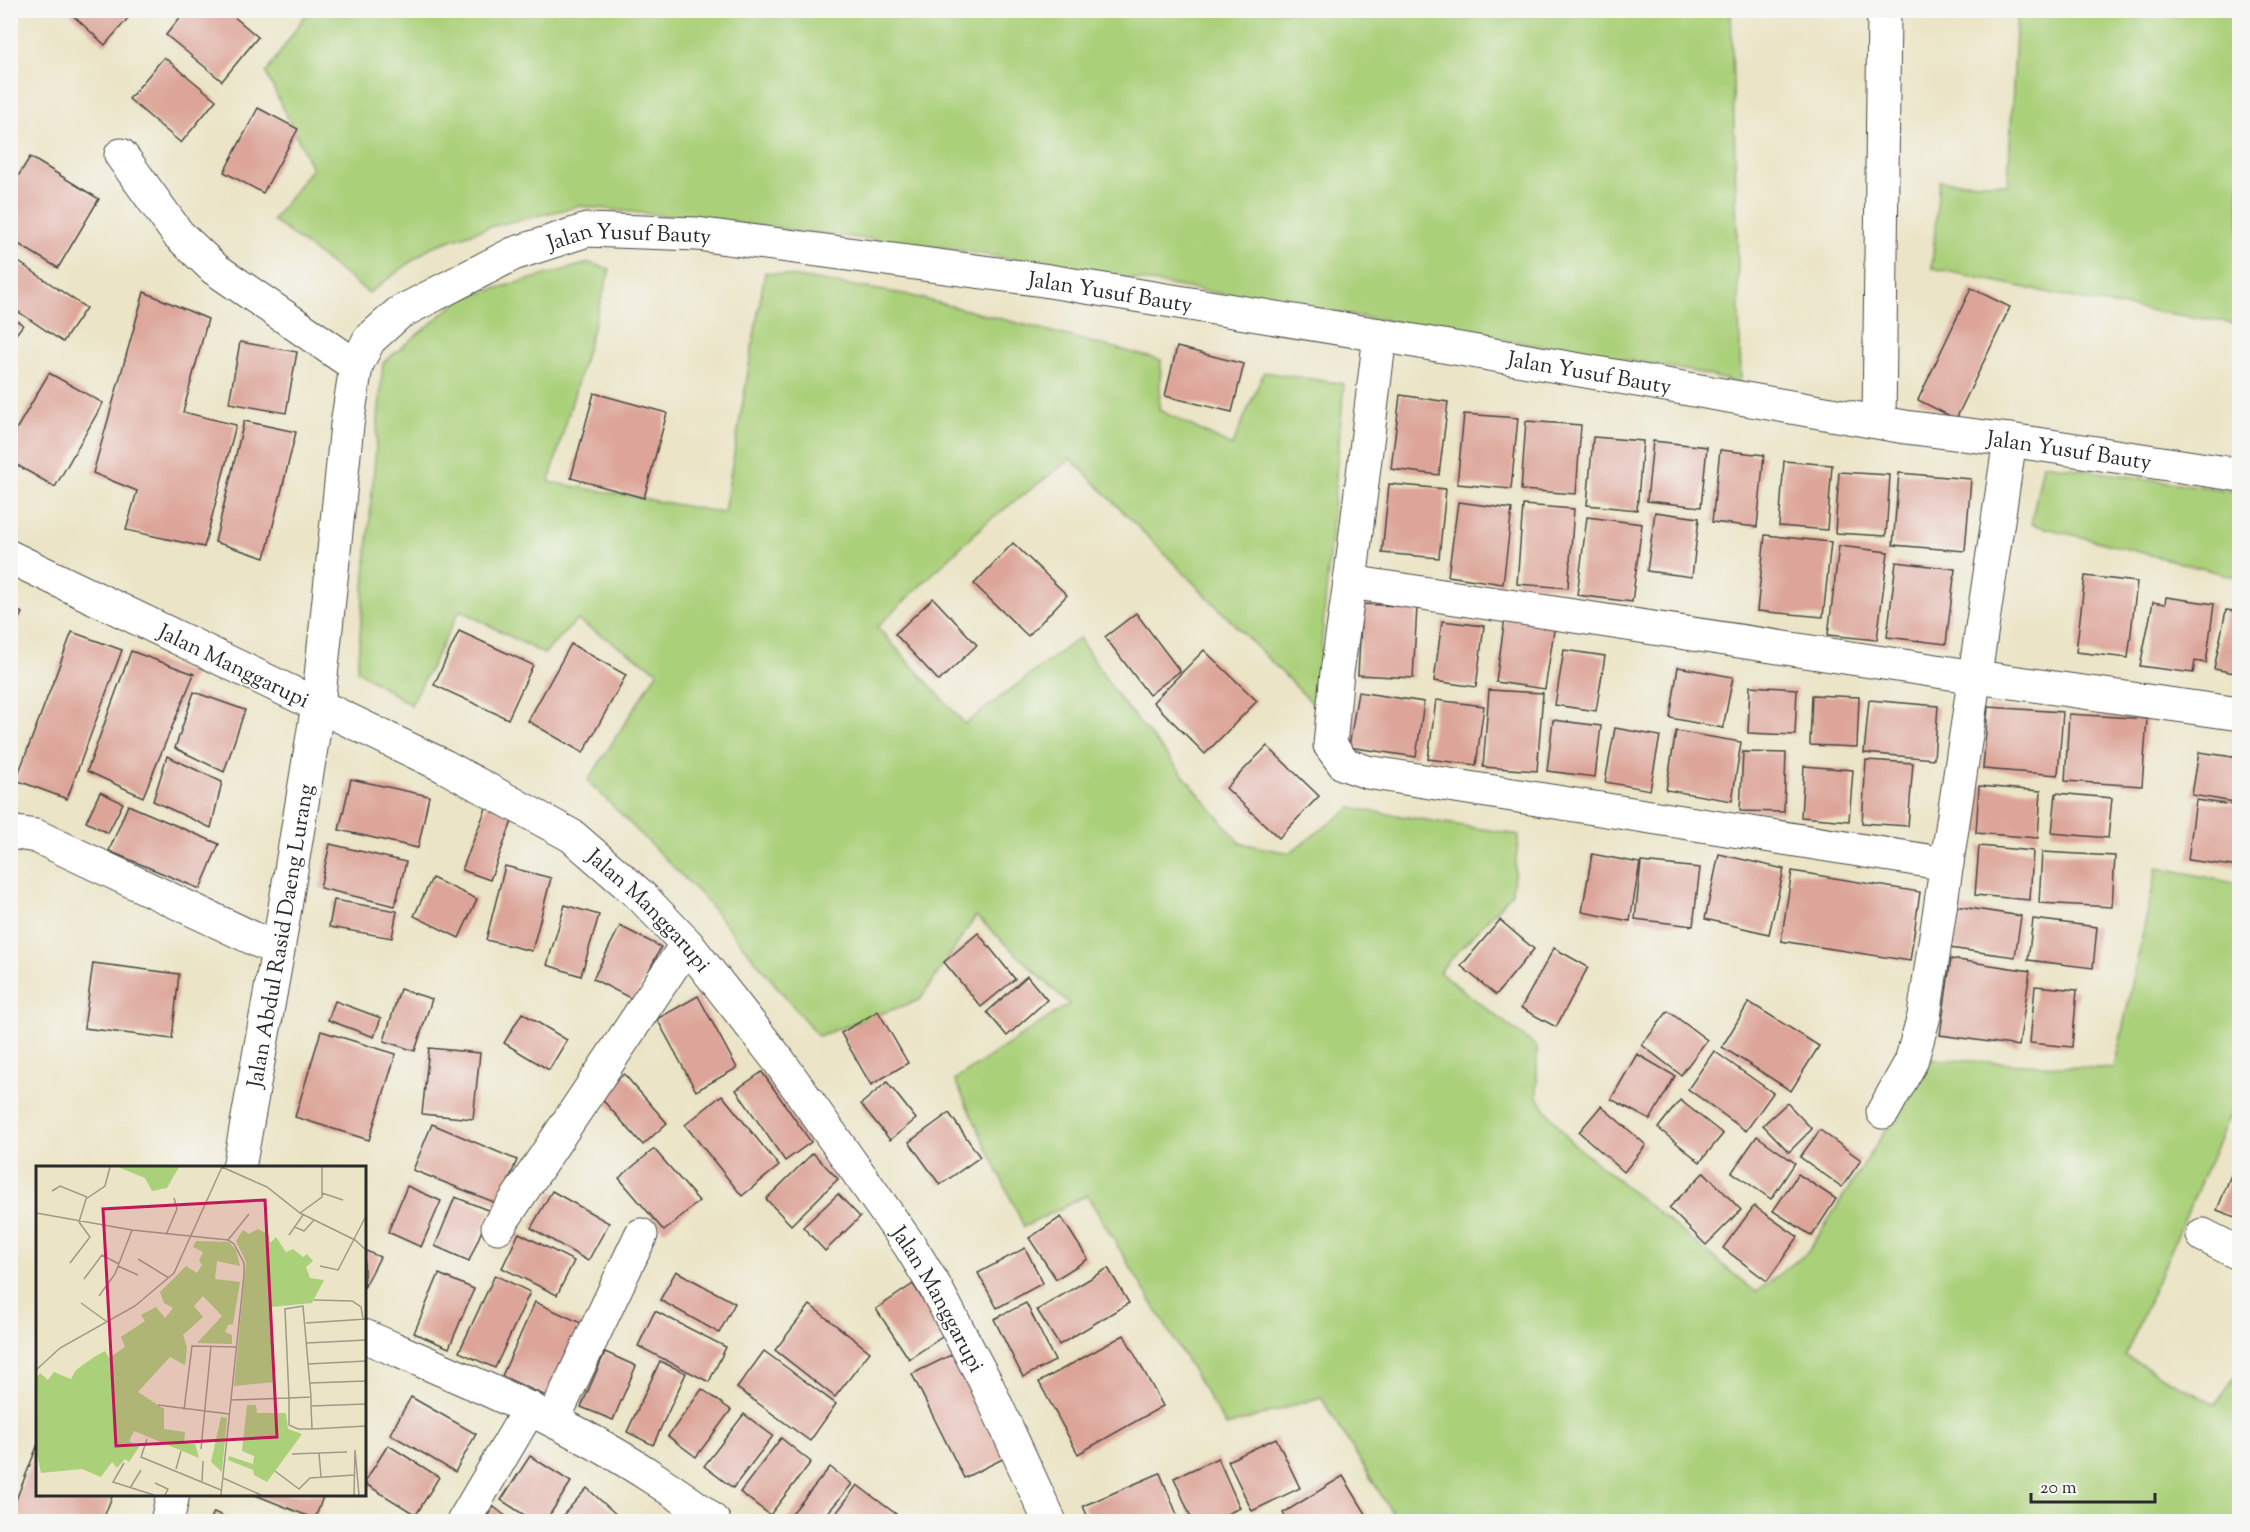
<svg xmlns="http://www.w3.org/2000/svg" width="2250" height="1532" font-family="'Sorts Mill Goudy',serif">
<rect width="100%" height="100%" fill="#f6f6f2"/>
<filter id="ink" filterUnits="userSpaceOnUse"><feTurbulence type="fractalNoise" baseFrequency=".0167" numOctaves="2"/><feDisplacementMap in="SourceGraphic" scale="12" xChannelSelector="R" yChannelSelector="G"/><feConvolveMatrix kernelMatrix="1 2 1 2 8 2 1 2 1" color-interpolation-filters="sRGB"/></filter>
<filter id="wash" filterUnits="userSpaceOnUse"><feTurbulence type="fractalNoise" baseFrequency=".008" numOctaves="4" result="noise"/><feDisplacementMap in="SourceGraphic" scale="24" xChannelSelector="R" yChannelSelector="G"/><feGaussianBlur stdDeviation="1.35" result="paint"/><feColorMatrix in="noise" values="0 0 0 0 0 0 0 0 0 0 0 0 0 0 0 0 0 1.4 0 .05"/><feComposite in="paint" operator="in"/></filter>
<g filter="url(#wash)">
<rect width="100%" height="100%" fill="#ebe4c6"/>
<g fill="#abd07a" stroke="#6b7e52" stroke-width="1.5">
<polygon points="309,10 1731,11 1741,384 1697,372 938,247 580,206 489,227 431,247 369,293 273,220 312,168 266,73"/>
<polygon points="2017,11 2239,11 2239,324 2093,302 1932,268 1939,181 2008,184"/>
<polygon points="589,263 610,269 549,482 724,513 765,272 904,294 1161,360 1159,410 1232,446 1264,372 1344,384 1316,707 1071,459 987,522 877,627 965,724 1079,638 1119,698 1240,843 1289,853 1351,808 1519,835 1512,893 1439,972 1537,1047 1537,1097 1570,1141 1756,1292 1808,1252 1931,1059 2114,1069 2157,867 2239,884 2239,1094 2125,1356 2216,1405 2239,1370 2239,1521 1397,1521 1321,1397 1226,1426 1087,1195 1024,1227 955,1080 1069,1004 976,916 920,1000 818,1036 701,895 588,781 658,671 577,620 544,654 460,610 411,705 357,670 383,363 462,298"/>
<polygon points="2043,464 2239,492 2239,578 2031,524"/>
</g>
<g id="blocks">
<g fill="#dda599">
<polygon points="67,10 135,10 105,45"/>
<polygon points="186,10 226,10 258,37 222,81 166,35"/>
<polygon points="164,57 216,100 181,143 129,99"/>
<polygon points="258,108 298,129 263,193 224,172"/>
<polygon points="30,157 99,199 58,268 10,239 10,189"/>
<polygon points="10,256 86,308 63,342 10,306"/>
<polygon points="1971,288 2010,307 1956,419 1918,400"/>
<polygon points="144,292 208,319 183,412 236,425 204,547 126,530 137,491 93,473"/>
<polygon points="10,316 23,325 10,342"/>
<polygon points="240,342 297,352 286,413 229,403"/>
<polygon points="1177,347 1244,364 1232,412 1165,396"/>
<polygon points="49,373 103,403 55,487 10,461 10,440"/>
<polygon points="594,393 667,413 644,498 571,478"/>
<polygon points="1400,395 1448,402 1439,475 1391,469"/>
<polygon points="1464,414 1518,418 1511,489 1457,484"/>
<polygon points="244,421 296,432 265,558 215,542"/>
<polygon points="1526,421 1581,425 1576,494 1521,490"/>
<polygon points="1593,437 1643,441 1637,510 1587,505"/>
<polygon points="1653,441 1707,447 1701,507 1647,501"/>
<polygon points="1720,450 1764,455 1757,527 1712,522"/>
<polygon points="1784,461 1832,465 1827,530 1779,526"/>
<polygon points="1839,472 1890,475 1886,536 1835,533"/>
<polygon points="1899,473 1971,479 1965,551 1893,545"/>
<polygon points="1389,484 1446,489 1439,558 1382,553"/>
<polygon points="1458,502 1512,509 1503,584 1448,576"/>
<polygon points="1523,505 1574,509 1568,588 1517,584"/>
<polygon points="1655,512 1699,518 1692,577 1647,571"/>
<polygon points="1587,517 1642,524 1632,602 1577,595"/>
<polygon points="1765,535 1831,542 1823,617 1757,611"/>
<polygon points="1013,543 1067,595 1028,636 974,584"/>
<polygon points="1839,546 1888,552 1877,640 1828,635"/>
<polygon points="1896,562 1955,569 1946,644 1887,637"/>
<polygon points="2085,576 2137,582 2128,658 2076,652"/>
<polygon points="2166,597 2214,604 2206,663 2195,661 2193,673 2140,666 2153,602 2165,604"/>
<polygon points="933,598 977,645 939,681 895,634"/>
<polygon points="1362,604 1417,607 1413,678 1358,675"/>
<polygon points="10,606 22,613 10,634"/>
<polygon points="2226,610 2240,612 2240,674 2214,669"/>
<polygon points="1136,613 1180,671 1149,695 1105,637"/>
<polygon points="1505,617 1555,624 1545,689 1496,682"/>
<polygon points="1442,621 1484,626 1476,687 1434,681"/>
<polygon points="459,631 533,665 508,719 434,685"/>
<polygon points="72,632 122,650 67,799 16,780"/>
<polygon points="571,644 626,675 583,753 528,721"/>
<polygon points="1204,650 1257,701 1205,754 1153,702"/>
<polygon points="1564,650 1605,656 1596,711 1555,705"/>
<polygon points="131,651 194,674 143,797 87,771"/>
<polygon points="1678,667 1733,677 1723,728 1670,718"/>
<polygon points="1750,686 1797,689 1795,735 1748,733"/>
<polygon points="1489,690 1543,693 1537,771 1483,767"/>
<polygon points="194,692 245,710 224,772 175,748"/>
<polygon points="1358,692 1424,702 1416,757 1349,747"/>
<polygon points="1812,695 1859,697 1857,747 1810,745"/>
<polygon points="1436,700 1484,706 1476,765 1428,759"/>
<polygon points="1869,700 1938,706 1934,759 1864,753"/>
<polygon points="1988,707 2063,712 2058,775 1983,769"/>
<polygon points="2069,714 2147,719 2142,786 2065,781"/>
<polygon points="1553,720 1601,726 1595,777 1547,771"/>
<polygon points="1615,728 1660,736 1650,790 1605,782"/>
<polygon points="1676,731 1741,742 1732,801 1666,790"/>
<polygon points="1267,746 1319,796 1279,838 1226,788"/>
<polygon points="1743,752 1786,753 1784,812 1740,811"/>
<polygon points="2199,752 2240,758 2240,803 2192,795"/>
<polygon points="167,756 222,782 211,828 153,801"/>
<polygon points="1866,760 1913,763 1908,826 1862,823"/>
<polygon points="1804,766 1853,770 1849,821 1801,817"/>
<polygon points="351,779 429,796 418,848 339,830"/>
<polygon points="1979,786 2041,791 2038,838 1976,833"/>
<polygon points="100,792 123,803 108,833 86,822"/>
<polygon points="2056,793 2112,798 2108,838 2052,833"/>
<polygon points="490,798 517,808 490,880 462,870"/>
<polygon points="2196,800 2240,806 2240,867 2188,860"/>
<polygon points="128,805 219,844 200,889 109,851"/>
<polygon points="330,844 406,862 395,906 320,888"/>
<polygon points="1979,846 2033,851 2030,900 1975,895"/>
<polygon points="2042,852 2115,856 2112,907 2039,903"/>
<polygon points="1592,854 1640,863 1630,921 1582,912"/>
<polygon points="1719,854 1784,869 1769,934 1705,919"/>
<polygon points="1641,862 1700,868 1693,926 1635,919"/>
<polygon points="505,866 551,878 532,951 486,940"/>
<polygon points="1792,871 1920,892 1910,961 1781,941"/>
<polygon points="432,878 477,899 459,938 414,916"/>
<polygon points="334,900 397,911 392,938 329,927"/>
<polygon points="565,905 599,915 581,976 547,965"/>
<polygon points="1955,906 2021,916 2015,957 1949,948"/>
<polygon points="2033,919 2097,927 2093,968 2028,960"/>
<polygon points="1500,920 1534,949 1496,995 1461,966"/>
<polygon points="620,926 661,947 634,1000 593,979"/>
<polygon points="978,933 1015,979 981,1007 944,962"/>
<polygon points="1554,948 1588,967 1556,1027 1521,1008"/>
<polygon points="1951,959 2030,971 2019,1046 1940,1035"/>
<polygon points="93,963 179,974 172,1039 84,1028"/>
<polygon points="1027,976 1047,1000 1007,1036 987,1012"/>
<polygon points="2035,986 2077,990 2072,1047 2030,1043"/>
<polygon points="400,989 432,999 415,1051 384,1041"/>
<polygon points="698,996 737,1068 696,1091 657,1019"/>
<polygon points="335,1001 381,1018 374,1037 328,1020"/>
<polygon points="1749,1002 1819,1046 1791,1091 1722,1047"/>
<polygon points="878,1011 908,1063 871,1085 841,1033"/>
<polygon points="1668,1011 1707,1040 1681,1075 1642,1045"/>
<polygon points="522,1013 567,1040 549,1070 504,1043"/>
<polygon points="321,1031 396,1054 369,1140 295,1117"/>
<polygon points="429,1048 480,1053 473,1119 422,1114"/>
<polygon points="1714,1051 1773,1093 1746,1131 1688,1089"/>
<polygon points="1637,1054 1675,1076 1650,1120 1611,1099"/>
<polygon points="762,1072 811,1142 785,1161 736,1090"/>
<polygon points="624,1074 667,1123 643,1145 599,1096"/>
<polygon points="887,1082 916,1119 890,1140 861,1104"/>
<polygon points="722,1095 779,1166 742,1196 685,1125"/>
<polygon points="1680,1100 1723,1134 1700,1162 1658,1128"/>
<polygon points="1787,1103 1812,1129 1789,1152 1763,1125"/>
<polygon points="1601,1106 1646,1145 1624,1172 1579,1132"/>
<polygon points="949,1113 980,1157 940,1185 909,1142"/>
<polygon points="432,1124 517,1160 499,1204 413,1170"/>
<polygon points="1820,1130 1861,1160 1842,1187 1800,1157"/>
<polygon points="1757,1136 1795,1163 1771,1199 1732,1172"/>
<polygon points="654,1149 699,1201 664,1231 619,1178"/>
<polygon points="813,1153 838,1179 791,1225 766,1199"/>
<polygon points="2235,1165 2240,1167 2240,1219 2217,1210"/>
<polygon points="1704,1172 1741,1210 1706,1245 1669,1208"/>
<polygon points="1798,1174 1836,1199 1812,1236 1773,1211"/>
<polygon points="407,1186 441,1201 421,1247 388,1232"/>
<polygon points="552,1191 609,1223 588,1261 531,1228"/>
<polygon points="838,1194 860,1217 825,1251 803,1227"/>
<polygon points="455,1197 490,1211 469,1261 435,1246"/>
<polygon points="1754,1206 1798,1237 1767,1281 1723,1248"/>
<polygon points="1061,1217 1088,1259 1056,1279 1029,1238"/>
<polygon points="519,1233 574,1261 557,1295 502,1268"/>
<polygon points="1025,1248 1043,1283 997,1308 978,1273"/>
<polygon points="364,1250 380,1257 364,1288"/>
<polygon points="1108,1268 1129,1303 1059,1345 1037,1310"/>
<polygon points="676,1271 735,1303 719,1333 660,1300"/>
<polygon points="439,1274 474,1289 449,1348 414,1333"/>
<polygon points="495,1275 530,1292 495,1368 459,1352"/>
<polygon points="913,1284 945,1335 909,1359 876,1309"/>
<polygon points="535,1302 581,1323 548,1397 502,1376"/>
<polygon points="1026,1303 1055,1361 1023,1377 994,1319"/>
<polygon points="810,1305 870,1352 835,1397 775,1350"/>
<polygon points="655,1311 726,1347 709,1382 638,1346"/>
<polygon points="1124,1335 1163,1406 1078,1454 1039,1382"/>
<polygon points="764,1351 836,1404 810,1441 737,1388"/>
<polygon points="605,1352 636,1366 613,1420 581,1407"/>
<polygon points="955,1353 1007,1457 964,1478 912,1374"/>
<polygon points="660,1361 686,1373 653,1445 627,1432"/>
<polygon points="702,1389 731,1410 696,1457 668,1436"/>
<polygon points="411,1397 476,1434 455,1472 390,1434"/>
<polygon points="744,1414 773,1436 733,1488 704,1466"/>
<polygon points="781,1438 811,1462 770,1515 740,1492"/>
<polygon points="1276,1438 1300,1488 1252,1511 1228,1461"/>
<polygon points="38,1444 38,1494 113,1494 102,1522 27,1522 10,1515"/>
<polygon points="388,1445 439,1477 416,1515 364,1483"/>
<polygon points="530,1456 571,1482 545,1522 535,1522 501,1500"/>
<polygon points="1218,1458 1240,1508 1209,1522 1193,1522 1174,1478"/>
<polygon points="830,1467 852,1484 820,1522 785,1522"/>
<polygon points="1160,1473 1180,1522 1090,1522 1083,1506"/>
<polygon points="1343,1476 1371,1522 1288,1522 1283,1513"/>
<polygon points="857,1485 896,1514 890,1522 830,1522"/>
<polygon points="587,1488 619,1517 615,1522 557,1522"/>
<polygon points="253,1494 324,1494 315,1519"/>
<polygon points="494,1507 513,1522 483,1522"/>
<polygon points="214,1512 235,1522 210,1522"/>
</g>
</g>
</g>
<g filter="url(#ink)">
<use href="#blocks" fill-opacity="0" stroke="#484742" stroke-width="1.5"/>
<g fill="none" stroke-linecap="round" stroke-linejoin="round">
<defs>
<g id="minor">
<polyline points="121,155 178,234 215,269 356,366"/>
<polyline points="1380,335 1350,582 1337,672 1330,745 1344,764 1367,772 1947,864"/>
<polyline points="1879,421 1884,10"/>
<path id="s1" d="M10,557L444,766L572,836L641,896L687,944L779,1061L910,1246L934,1285L985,1381L1050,1522"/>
<polyline points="1350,582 1976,677 2240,714"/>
<polyline points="10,832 36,836 278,950"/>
<polyline points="1883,1112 1911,1062 1924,1016 2010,440"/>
<path id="s2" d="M239,1168L278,950L318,705L347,425L356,366L369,340L399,313L513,254L587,230L697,234L1043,280L1380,335L1905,427L2010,440L2240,475"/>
<polyline points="498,1227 687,944"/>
<polyline points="2203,1235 2240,1254"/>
<path d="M364,1336C464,1379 564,1419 655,1479C675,1493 696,1505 714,1522"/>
<polyline points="553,1420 641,1235"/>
<polyline points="167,1522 173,1494"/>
<polyline points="463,1522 530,1408"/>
</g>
</defs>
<use href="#minor" stroke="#484742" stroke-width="35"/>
<use href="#minor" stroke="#fff" stroke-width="33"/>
</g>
</g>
<g text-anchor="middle" stroke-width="4.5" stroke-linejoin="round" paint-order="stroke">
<g font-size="22" fill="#2b2b2b" stroke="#f6f6f2">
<text dy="8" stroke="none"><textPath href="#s2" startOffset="1128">Jalan Yusuf Bauty</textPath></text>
<text dy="8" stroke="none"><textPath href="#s2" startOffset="1614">Jalan Yusuf Bauty</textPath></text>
<text dy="8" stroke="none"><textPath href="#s2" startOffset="2100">Jalan Yusuf Bauty</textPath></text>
<text dy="8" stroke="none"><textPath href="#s2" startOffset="2586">Jalan Yusuf Bauty</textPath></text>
<text dy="8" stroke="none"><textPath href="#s1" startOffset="249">Jalan Manggarupi</textPath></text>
<text dy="8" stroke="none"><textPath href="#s1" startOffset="735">Jalan Manggarupi</textPath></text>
<text dy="8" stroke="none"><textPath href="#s2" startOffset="236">Jalan Abdul Rasid Daeng Lurang</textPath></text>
<text dy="8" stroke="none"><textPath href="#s1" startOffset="1221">Jalan Manggarupi</textPath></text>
</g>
</g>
<g transform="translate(36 1166)">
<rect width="330" height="330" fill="#ebe4c6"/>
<path d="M82,1H143L131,22L116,25L109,12ZM222,63L233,69L234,77L240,71L250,86L257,83L267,91L271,88L277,95L270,101L274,112L288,114L276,137L235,141L238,216L198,220L210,96L200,75L207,64L213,68ZM160,75L193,76L200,84L204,100L181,95L179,113L204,116L197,158L192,159L189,166L196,169V178L161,177L186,150L167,130L158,140L167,151L147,169L151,181L149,199L134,191L102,226L128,243V263L149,266L148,277L159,278L163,292L98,265L93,275L103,281L93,296L89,293L81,302L76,296L65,311L46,303L5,307L0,283V213L4,207L12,214L18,206L35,213L40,204L58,191L69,185L73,192L89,181L85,171L109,155L105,149L120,141L129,152L137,142L128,137L124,126L150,100L161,107L166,99L163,95L167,86L157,81ZM211,239H220L221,247H250L252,263L266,268L231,316L218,309L217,304L192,294L193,290L217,298L218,290L206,285ZM185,251L191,252L186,306L175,296Z" fill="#abd07a"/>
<path fill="none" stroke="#9e9a88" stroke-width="1.5" d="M186,1L231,21L264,47L319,74L330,84M16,25L24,20L51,31M286,27L307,34M0,47L96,64L192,74L198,78L208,97V109L185,329M264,47L286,31V1M259,61L268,65L278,54M130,69L141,43L138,32M253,69L267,49M192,74L213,48M102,93L133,112M34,97L54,71L43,56L50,33L69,20L74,1M82,100L102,109M284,100L302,104L330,50M48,113L66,89L83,98M63,130L79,108L96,64M278,134L316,135L325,141L327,153M45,137L70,155M270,157L330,153M271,177L330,174M272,198L330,195M0,204L24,182L99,140L138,107L186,1M274,217L330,215M275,231V240L330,238M195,234L253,232L275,231L267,140L249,143L253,232V259L262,263H276M122,239L193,248M275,240L276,263L330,260M148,244L156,180L201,181M111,273L105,291L185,324M165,283L175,180M283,287L311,286M256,288L283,287L285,311M88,297L77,316L118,329M140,303L145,285M239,305L263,323L274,312L318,309M187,312L225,329M166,315L167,295M119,317L132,323L129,329M94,322L105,304M318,329L319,284L323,329"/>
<path fill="#c2185b" fill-opacity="0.15" stroke="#c2185b" stroke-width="3" d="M229,34L241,271L80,280L67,43Z"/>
<rect width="330" height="330" fill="none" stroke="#2b2b2b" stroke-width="3"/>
</g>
<rect width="2250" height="1532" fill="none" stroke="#f6f6f2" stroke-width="36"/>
<path d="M2031 1493v9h124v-9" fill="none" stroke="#2b2b2b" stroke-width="3"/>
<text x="2040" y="1493" font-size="18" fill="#2b2b2b" stroke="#f6f6f2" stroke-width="4.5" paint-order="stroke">20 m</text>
</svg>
